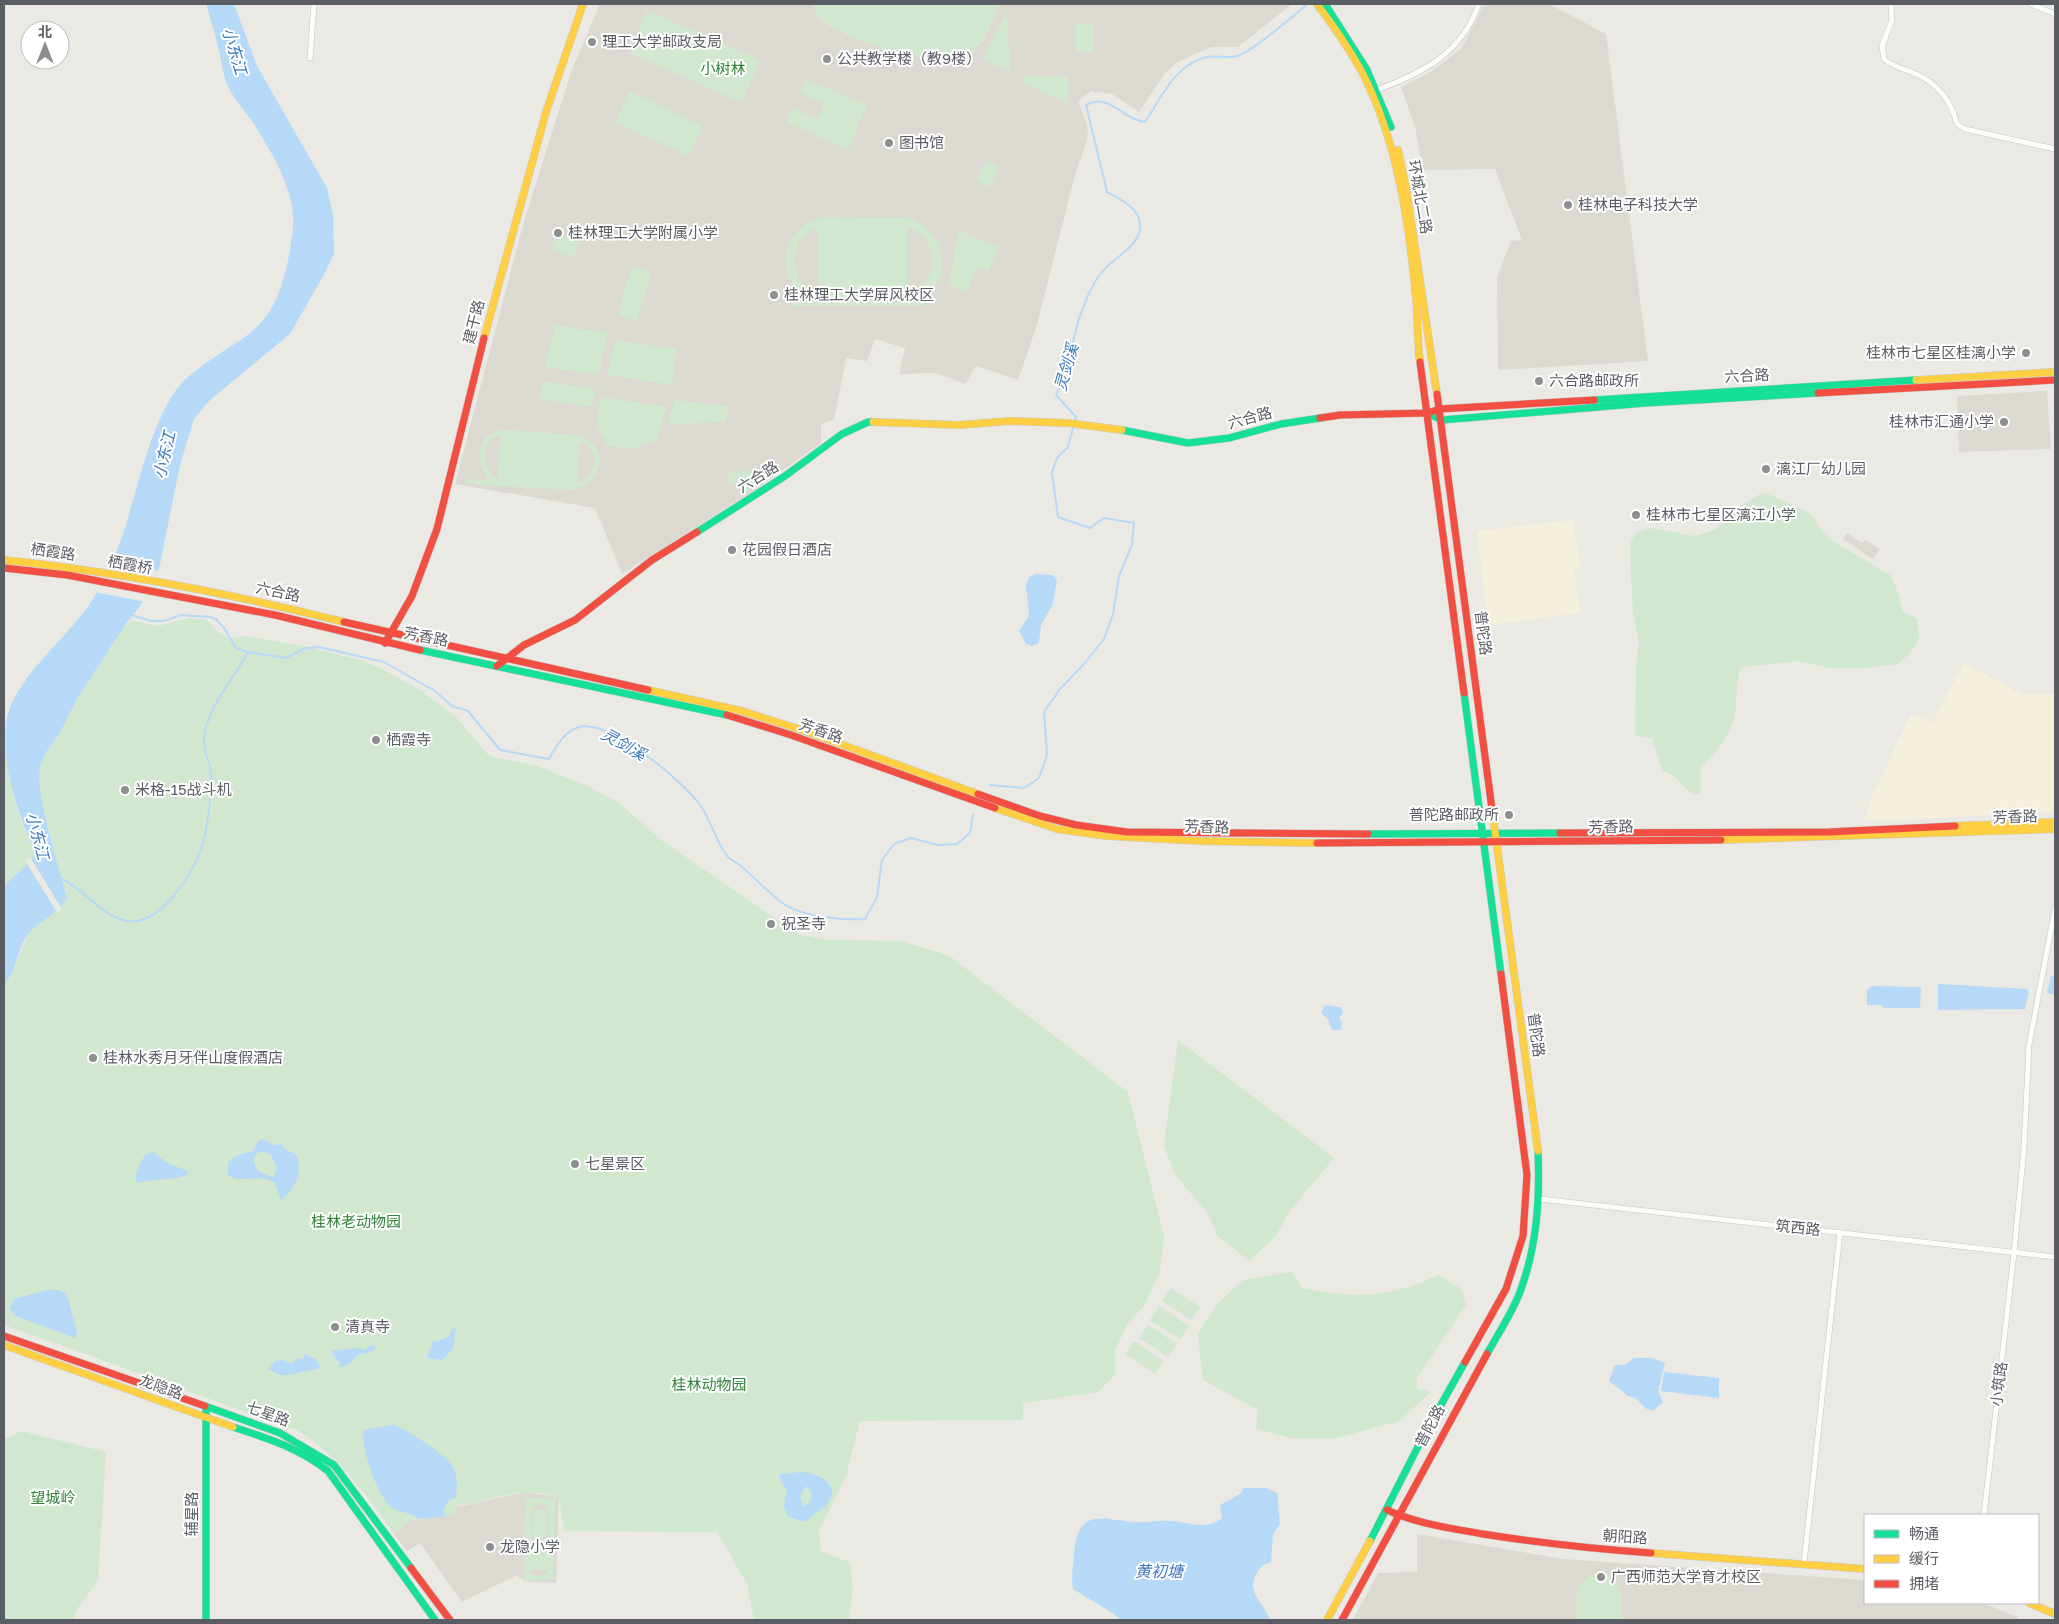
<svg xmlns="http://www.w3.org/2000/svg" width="2059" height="1624" font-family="'Golos Text','Noto Sans SC',sans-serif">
<rect width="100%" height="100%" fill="#eae9e4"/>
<g fill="#f5f0dc">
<polygon points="1573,520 1580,568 1574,570 1580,613 1488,625 1477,531"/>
<polygon points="1964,663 2023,695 2055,694 2055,812 1864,821 1872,797 1911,714 1933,722"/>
</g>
<g fill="#dbd9d2">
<polygon points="600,4 812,4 821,21 850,36 887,50 912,54 939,64 964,59 984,40 999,4 1292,4 1238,47 1211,47 1178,62 1166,72 1139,112 1112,94 1091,91 1078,101 1088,128 1087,141 1076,171 1036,328 1018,380 976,366 965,384 936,373 899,374 905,348 875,339 867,361 846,358 834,420 821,424 821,443 759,487 622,574 595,508 455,484 523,225 572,69"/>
<polygon points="1485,4 1549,4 1606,34 1648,361 1498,370 1497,277 1511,241 1522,240 1495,169 1423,170 1415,127 1401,87 1429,73 1461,49"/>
<polygon points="2047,391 2051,449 1959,452 1957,396"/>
<polygon points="1847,533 1862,543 1865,540 1880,549 1873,559 1843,539"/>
<polygon points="526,1492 559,1497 556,1583 524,1581 517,1575 462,1602 420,1543 407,1551 394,1534 412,1520 445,1517 457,1507"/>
<polygon points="1417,1534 1563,1559 1865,1580 1865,1603 1983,1603 2018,1617 2018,1620 1353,1620 1378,1573 1417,1572"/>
</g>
<g fill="#d1e7cf" fill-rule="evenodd">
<polygon points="812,4 999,4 984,39 964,59 939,64 912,54 887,50 850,36 821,21"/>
<polygon points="647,11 760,60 742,103 629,53"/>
<polygon points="1007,13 1010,71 982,60"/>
<polygon points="1076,24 1094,24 1093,53 1076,53"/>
<polygon points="1023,75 1068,77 1068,104 1023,82"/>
<polygon points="806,79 867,105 848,150 786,122 792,108 818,119 824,104 800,92"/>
<polygon points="629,91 702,126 689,156 615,123"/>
<polygon points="986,160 999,167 990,187 977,180"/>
<path d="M825,217L906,218C941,227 958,274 924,297V306H792V297L802,296C772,269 785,224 825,217ZM907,227C942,237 940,284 907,295ZM818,228V294H817C788,282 786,239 818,228Z"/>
<polygon points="958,230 999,248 988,271 977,266 966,293 949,284"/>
<polygon points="557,234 579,243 573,258 551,249"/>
<polygon points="632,265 652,272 637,321 618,315"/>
<polygon points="555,325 607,333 599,375 545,367"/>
<polygon points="615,340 677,349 672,385 607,375"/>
<polygon points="542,381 596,390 592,407 540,399"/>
<polygon points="601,397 667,407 657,440 632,449 608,446 596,426"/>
<polygon points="674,400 728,406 726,422 669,424"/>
<path d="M509,430L577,435C610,444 605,483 573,490L465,484V479L488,480C474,457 476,430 509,430ZM501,436L498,478V479C480,469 479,440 501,436ZM580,441C601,449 597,477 577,484Z"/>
<polygon points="728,471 770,472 771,477 741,495 741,483 728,483"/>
<path d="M1762,493L1774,496L1811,514L1822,531L1831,540L1890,575L1895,584L1903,612L1917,619L1919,639L1910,653L1898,664L1864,668H1830L1798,661L1741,667C1736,680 1737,692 1736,706C1734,731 1719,751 1701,766V792L1695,795C1681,788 1678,774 1662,771L1652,738L1635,736L1636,668L1639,641L1633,612L1630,558V544L1636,532L1652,528L1694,536L1715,530L1725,515Z"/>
<path d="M189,618L207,620L219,633L230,639L247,636L312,648L360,660L382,669L420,690L455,716L489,756L537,766L585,785L618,802L661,840L798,934L828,940L900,941L948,955L1128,1092L1164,1236L1160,1271L1144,1306L1127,1324L1115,1351V1375L1098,1392L1023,1403V1420L860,1421L846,1476L819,1531L821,1552L850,1562L853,1586L849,1620H754L747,1584L717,1532L564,1531L559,1497C526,1485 490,1500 457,1506V1513L445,1517L412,1520L394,1534C367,1495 339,1457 299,1431L4,1325V986L10,978L28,934L51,912L25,865L7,883L4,879V749L7,750C10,786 18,822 36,854C44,870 57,884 67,899L45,817L39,783L40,767L46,752L60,733L78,697L125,625L132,621L158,626Z"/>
<polygon points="1178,1040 1334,1158 1290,1211 1275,1237 1249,1261 1217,1235 1208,1214 1174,1173 1164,1145"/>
<path d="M1291,1272L1302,1288C1357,1299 1388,1298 1439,1275L1461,1289L1466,1305L1417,1378V1388L1431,1392L1399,1421L1337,1438H1290L1256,1429L1258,1410L1203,1380L1198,1334L1217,1304L1243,1280Z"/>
<polygon points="1171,1288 1200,1307 1192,1320 1162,1301"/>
<polygon points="1159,1306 1189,1326 1180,1339 1150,1320"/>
<polygon points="1148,1325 1177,1344 1168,1357 1139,1338"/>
<polygon points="1134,1341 1164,1361 1155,1374 1126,1354"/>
<polygon points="21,1431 106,1452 98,1581 77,1609 74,1620 4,1620 4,1440"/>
<path d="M525,1498L555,1499L554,1580H524ZM539,1503L545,1504L549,1511L548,1539H531V1510ZM530,1570H548V1571L540,1577L532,1575Z"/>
<polygon points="533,1510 547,1511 546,1537 532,1537"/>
<path d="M1599,1573C1625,1578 1622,1599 1622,1620H1576C1576,1599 1573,1579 1599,1573Z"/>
</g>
<g fill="#b6d9f7" fill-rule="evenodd">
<path d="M206,4H234L257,66L327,188L333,215L334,253L326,271L290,334L210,400L194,419L180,465L159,569L140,606L125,625L78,697L60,733L46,752L40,767L39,783L45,817L67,899C60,911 40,921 29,933C17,948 17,970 4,986V886L36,855C18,814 0,764 7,718C15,675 77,631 97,592C108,571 119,548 126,525C138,485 153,417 180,385C191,372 208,362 222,352C236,343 253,333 264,319C283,296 290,256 293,227C296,192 272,153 254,124C246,112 235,101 229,88C223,76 222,63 219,51C215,35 211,19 206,4Z"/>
<polygon points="1036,574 1053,575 1057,580 1053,604 1041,625 1039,643 1032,646 1026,644 1019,631 1029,616 1026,585 1029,577"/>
<polygon points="2051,976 2055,977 2055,995 2047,993"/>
<polygon points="1938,984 2027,989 2029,991 2025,1009 1938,1010"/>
<polygon points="1872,986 1921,987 1920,1008 1884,1008 1881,1005 1867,1005 1867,990"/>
<polygon points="1325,1005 1341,1007 1343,1014 1339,1017 1342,1023 1341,1030 1332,1030 1328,1019 1321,1013"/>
<path d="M263,1139L273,1145L282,1144L284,1149L296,1154C303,1170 296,1190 282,1199H280L275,1183C260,1172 242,1185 228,1175V1163C234,1155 243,1154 253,1151L259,1140ZM259,1151L270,1154L277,1167L274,1177C263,1175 252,1170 254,1157Z"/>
<path d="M154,1152L167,1163L188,1171V1174C180,1180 150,1179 136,1183C134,1175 141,1161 146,1154Z"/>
<polygon points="48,1290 59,1290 67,1294 77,1333 75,1338 16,1316 9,1309 14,1299"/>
<path d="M452,1327L456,1328L453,1349L442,1360L427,1358L433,1341C443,1341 451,1338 452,1327Z"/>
<polygon points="373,1345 376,1348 374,1350 365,1354 358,1354 348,1365 339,1368 340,1362 334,1357 332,1351 354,1348 365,1350 369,1346"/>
<polygon points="305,1354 316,1359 320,1368 289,1375 280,1375 268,1369 276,1361 284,1360 291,1364 298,1358 303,1359"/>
<polygon points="1634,1358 1652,1358 1665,1363 1658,1391 1663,1402 1653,1411 1645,1408 1636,1398 1628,1396 1609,1381 1615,1365 1625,1365"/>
<polygon points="1664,1372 1719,1378 1719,1398 1661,1391"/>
<path d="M393,1425C405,1428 448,1456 453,1467C458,1476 457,1487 456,1497L448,1501L443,1511L445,1517L418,1519C411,1511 403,1514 394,1509C378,1500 361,1448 363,1430Z"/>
<path d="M802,1472C817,1474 843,1483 827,1504C821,1511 812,1515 806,1522L788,1517L784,1506L787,1490L781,1482L779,1474ZM806,1486L810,1490L812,1498L807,1505L803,1506L800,1496Z"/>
<path d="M1244,1488H1266L1277,1493L1280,1524L1273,1534L1271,1562L1263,1565C1241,1590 1261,1597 1270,1620H1120L1114,1614L1073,1589C1071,1578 1073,1566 1074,1554C1078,1506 1103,1520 1135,1522C1147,1523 1158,1520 1170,1521C1189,1522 1206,1531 1222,1518L1220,1505L1240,1494Z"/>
</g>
<g fill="#eae9e4">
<polygon points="108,563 160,571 146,602 95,592"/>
<polygon points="30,857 62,909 57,912 25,861"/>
</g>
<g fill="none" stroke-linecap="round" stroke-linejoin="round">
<g stroke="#b6d9f7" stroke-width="2">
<path d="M131,615L151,621H164L181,615L210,617L216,619L224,628L236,648L248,652L286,658L306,648L319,647L384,662L435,691L452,706L468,711L500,750L549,759C556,747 563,732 579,727C609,719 683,781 700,805C710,818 718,847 729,858C732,861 738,863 741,866C755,878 767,891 781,902C801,917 841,920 865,919L877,897L882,860L894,844L911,838L938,845L957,844L970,833L973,814"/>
<path d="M990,785L1024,788L1039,778L1047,755L1044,712L1060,689L1084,664L1104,639L1113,614L1119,576L1132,545L1134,523L1104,518L1090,528L1058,517L1052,472L1057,458L1068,447L1076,417L1056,395C1067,374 1070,353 1076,330C1080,313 1089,291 1098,277C1109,259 1137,250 1140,229C1142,209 1122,200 1107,192L1086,105C1109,92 1123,120 1145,122C1162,97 1174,65 1207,57C1216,55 1228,59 1237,56C1255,50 1291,17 1308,4"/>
<path d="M61,878C84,889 101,916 127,921C144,924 159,912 170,900C199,866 206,844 210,800C210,792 212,782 211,774C210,761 202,749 204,736C209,705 233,680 248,652"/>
</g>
<defs>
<g id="street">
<path d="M1891,4L1892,20L1882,46L1884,59C1893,67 1905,69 1916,74C1939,84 1951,101 1957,124L1965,129L2055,149"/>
<polyline points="2031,4 2055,14"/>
<polyline points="310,58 314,4"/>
<path d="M1377,90C1424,72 1461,54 1479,4"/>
<polyline points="1540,1199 2055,1257"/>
<polyline points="1984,1515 2014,1253 2024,1148 2029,1045 2055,909"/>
<polyline points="1804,1563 1840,1233"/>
</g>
<g id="fast">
<polyline points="1325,4 1367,70 1391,127"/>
<polyline points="1594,400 1916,380"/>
<polyline points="1427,413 1442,420 1646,403 1818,393"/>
<polyline points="1122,430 1188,443 1229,438 1281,424 1320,418"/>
<polyline points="697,532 785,476 842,434 868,422 873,422"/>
<polyline points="420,650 727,715"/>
<polyline points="1464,693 1501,974"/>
<polyline points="1368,834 1560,833"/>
<path d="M1487,1354C1498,1334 1512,1313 1520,1292C1537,1246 1540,1200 1538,1151"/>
<polyline points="205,1406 280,1433 334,1465 411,1568"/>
<polyline points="206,1407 206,1620"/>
<path d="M233,1427C267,1438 299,1448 328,1471L435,1620"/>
<polyline points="1370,1541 1424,1435 1465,1362"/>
</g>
<g id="slow">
<path d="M1317,4C1333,25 1348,47 1361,70C1397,139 1409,221 1416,298C1418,319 1417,340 1420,362"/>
<polyline points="1398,150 1406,187 1437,394"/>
<polyline points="484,338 546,112 583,4"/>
<polyline points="1916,380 2055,372"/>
<polyline points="873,422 960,425 1009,421 1068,423 1122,430"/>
<path d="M4,560C119,572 233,594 344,622"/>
<polyline points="648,690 742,711 802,730 978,794"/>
<polyline points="995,808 1057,829 1107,836 1199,841 1317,843"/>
<polyline points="1492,809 1538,1151"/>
<polyline points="1955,826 2055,822"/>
<polyline points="1721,840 2055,829"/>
<polyline points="4,1345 233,1427"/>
<polyline points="1651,1553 1865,1569"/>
<polyline points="2029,1603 2055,1614"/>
<polyline points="1327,1620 1370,1541"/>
</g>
<g id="jam">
<polyline points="1420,362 1464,693"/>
<polyline points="1818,393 2055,380"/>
<polyline points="1437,394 1492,809"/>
<polyline points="1320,418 1340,415 1427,413 1440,409 1594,400"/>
<polyline points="4,568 67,575 275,615 420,650"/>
<polyline points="344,622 648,690"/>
<polyline points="385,643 412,596 437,529 484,338"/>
<polyline points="497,666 524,645 575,620 652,560 697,532"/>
<polyline points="727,715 791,735 995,808"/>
<polyline points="978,794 1040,816 1076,825 1127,832 1368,834"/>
<polyline points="1560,833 1829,832 1955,826"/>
<polyline points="1317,843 1721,840"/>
<polyline points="4,1336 205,1406"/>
<polyline points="1465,1362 1506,1289 1523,1236 1527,1175 1501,974"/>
<path d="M1387,1510C1418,1524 1450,1528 1483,1534C1539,1543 1595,1549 1651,1553"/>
<polyline points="411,1568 450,1620"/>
<polyline points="1342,1620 1487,1354"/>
</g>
</defs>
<use href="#street" stroke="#c6c6c5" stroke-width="6"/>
<use href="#fast" stroke="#c7c7c6" stroke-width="8"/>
<use href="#slow" stroke="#c7c7c6" stroke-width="8"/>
<use href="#jam" stroke="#c7c7c6" stroke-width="8"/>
<use href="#street" stroke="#fcfcfb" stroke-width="5"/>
<use href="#fast" stroke="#16e098" stroke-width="7"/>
<use href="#slow" stroke="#ffcf43" stroke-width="7"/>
<use href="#jam" stroke="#f24e42" stroke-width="7"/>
</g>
<g fill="#8c8e90" stroke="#fff" stroke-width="2">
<circle cx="592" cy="42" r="5"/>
<circle cx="827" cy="59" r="5"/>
<circle cx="889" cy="143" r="5"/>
<circle cx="1568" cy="205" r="5"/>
<circle cx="558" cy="233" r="5"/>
<circle cx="774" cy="295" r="5"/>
<circle cx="2026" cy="353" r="5"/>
<circle cx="1539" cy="381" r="5"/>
<circle cx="2004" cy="422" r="5"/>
<circle cx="1766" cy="469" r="5"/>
<circle cx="1636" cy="515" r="5"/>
<circle cx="732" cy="550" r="5"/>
<circle cx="376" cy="740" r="5"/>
<circle cx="125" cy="790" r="5"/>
<circle cx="1509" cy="815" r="5"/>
<circle cx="771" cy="924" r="5"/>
<circle cx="93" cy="1058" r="5"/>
<circle cx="575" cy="1164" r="5"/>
<circle cx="335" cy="1327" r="5"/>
<circle cx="490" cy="1547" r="5"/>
<circle cx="1601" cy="1577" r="5"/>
</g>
<g text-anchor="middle" stroke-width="4" stroke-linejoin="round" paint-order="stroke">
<g font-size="15" fill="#5a5d63" stroke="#fff" text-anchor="start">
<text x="602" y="47">理工大学邮政支局</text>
<text x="837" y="64">公共教学楼（教9楼）</text>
<text x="899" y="148">图书馆</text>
<text x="1578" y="210">桂林电子科技大学</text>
<text x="568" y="238">桂林理工大学附属小学</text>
<text x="784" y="300">桂林理工大学屏风校区</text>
<text x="2016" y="358" text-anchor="end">桂林市七星区桂漓小学</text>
<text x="1549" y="386">六合路邮政所</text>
<text x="1994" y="427" text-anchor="end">桂林市汇通小学</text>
<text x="1776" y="474">漓江厂幼儿园</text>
<text x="1646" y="520">桂林市七星区漓江小学</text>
<text x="742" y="555">花园假日酒店</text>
<text x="386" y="745">栖霞寺</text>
<text x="135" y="795">米格-15战斗机</text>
<text x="1499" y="820" text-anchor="end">普陀路邮政所</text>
<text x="781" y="929">祝圣寺</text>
<text x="103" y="1063">桂林水秀月牙伴山度假酒店</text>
<text x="585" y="1169">七星景区</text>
<text x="345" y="1332">清真寺</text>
<text x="500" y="1552">龙隐小学</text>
<text x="1611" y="1582">广西师范大学育才校区</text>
</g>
<g font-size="15" fill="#318238" stroke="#fff">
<text x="723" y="74">小树林</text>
<text x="356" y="1227">桂林老动物园</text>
<text x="709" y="1390">桂林动物园</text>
<text x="53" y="1503">望城岭</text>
</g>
<g font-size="15" fill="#5a5d63" stroke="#fff">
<text transform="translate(1420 197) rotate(80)" y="5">环城北二路</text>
<text transform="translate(474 322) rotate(-76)" y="5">建干路</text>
<text transform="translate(1747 376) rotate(-3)" y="5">六合路</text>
<text transform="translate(1250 418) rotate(-15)" y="5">六合路</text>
<text transform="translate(758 477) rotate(-32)" y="5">六合路</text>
<text transform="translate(53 552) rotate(8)" y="5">栖霞路</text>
<text transform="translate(130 565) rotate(10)" y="5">栖霞桥</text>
<text transform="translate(278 592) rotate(12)" y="5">六合路</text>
<text transform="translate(1483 633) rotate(83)" y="5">普陀路</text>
<text transform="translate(426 637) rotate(11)" y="5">芳香路</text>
<text transform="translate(821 731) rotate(19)" y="5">芳香路</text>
<text transform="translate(2015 817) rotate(-2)" y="5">芳香路</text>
<text transform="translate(1207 827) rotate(2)" y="5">芳香路</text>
<text transform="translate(1611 827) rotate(-1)" y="5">芳香路</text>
<text transform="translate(1536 1035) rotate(82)" y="5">普陀路</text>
<text transform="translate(1798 1228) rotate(6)" y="5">筑西路</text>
<text transform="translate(1999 1384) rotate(-83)" y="5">小筑路</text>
<text transform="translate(161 1387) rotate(20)" y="5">龙隐路</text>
<text transform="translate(268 1414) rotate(20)" y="5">七星路</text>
<text transform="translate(1430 1426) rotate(-62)" y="5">普陀路</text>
<text transform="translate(192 1514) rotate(-90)" y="5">辅星路</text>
<text transform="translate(1625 1537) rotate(4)" y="5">朝阳路</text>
</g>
<g font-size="16" font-style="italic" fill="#3d77bc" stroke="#fff">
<text transform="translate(235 51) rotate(73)" y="6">小东江</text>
<text transform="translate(1066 367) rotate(-74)" y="6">灵剑溪</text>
<text transform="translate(164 455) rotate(-77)" y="6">小东江</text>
<text transform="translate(624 744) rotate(29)" y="6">灵剑溪</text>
<text transform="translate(38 836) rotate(75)" y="6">小东江</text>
<text x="1159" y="1577">黄初塘</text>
</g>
</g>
<rect width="2059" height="1624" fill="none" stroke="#5a5d63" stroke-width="10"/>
<rect x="1864" y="1514" width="175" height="90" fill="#ffffff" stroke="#bdbec1"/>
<rect x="1874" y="1530" width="25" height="8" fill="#16e098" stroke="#bdbec1"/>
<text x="1909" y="1539" font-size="15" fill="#5a5d63">畅通</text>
<rect x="1874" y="1555" width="25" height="8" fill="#ffcf43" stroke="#bdbec1"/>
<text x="1909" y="1564" font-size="15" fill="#5a5d63">缓行</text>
<rect x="1874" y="1580" width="25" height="8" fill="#f24e42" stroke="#bdbec1"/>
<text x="1909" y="1589" font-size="15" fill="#5a5d63">拥堵</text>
<g transform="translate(45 45)"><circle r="24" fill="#ffffff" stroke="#bdbec1"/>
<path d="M0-4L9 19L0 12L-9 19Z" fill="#8c8e90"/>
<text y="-8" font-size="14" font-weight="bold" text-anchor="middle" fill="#5a5d63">北</text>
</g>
</svg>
